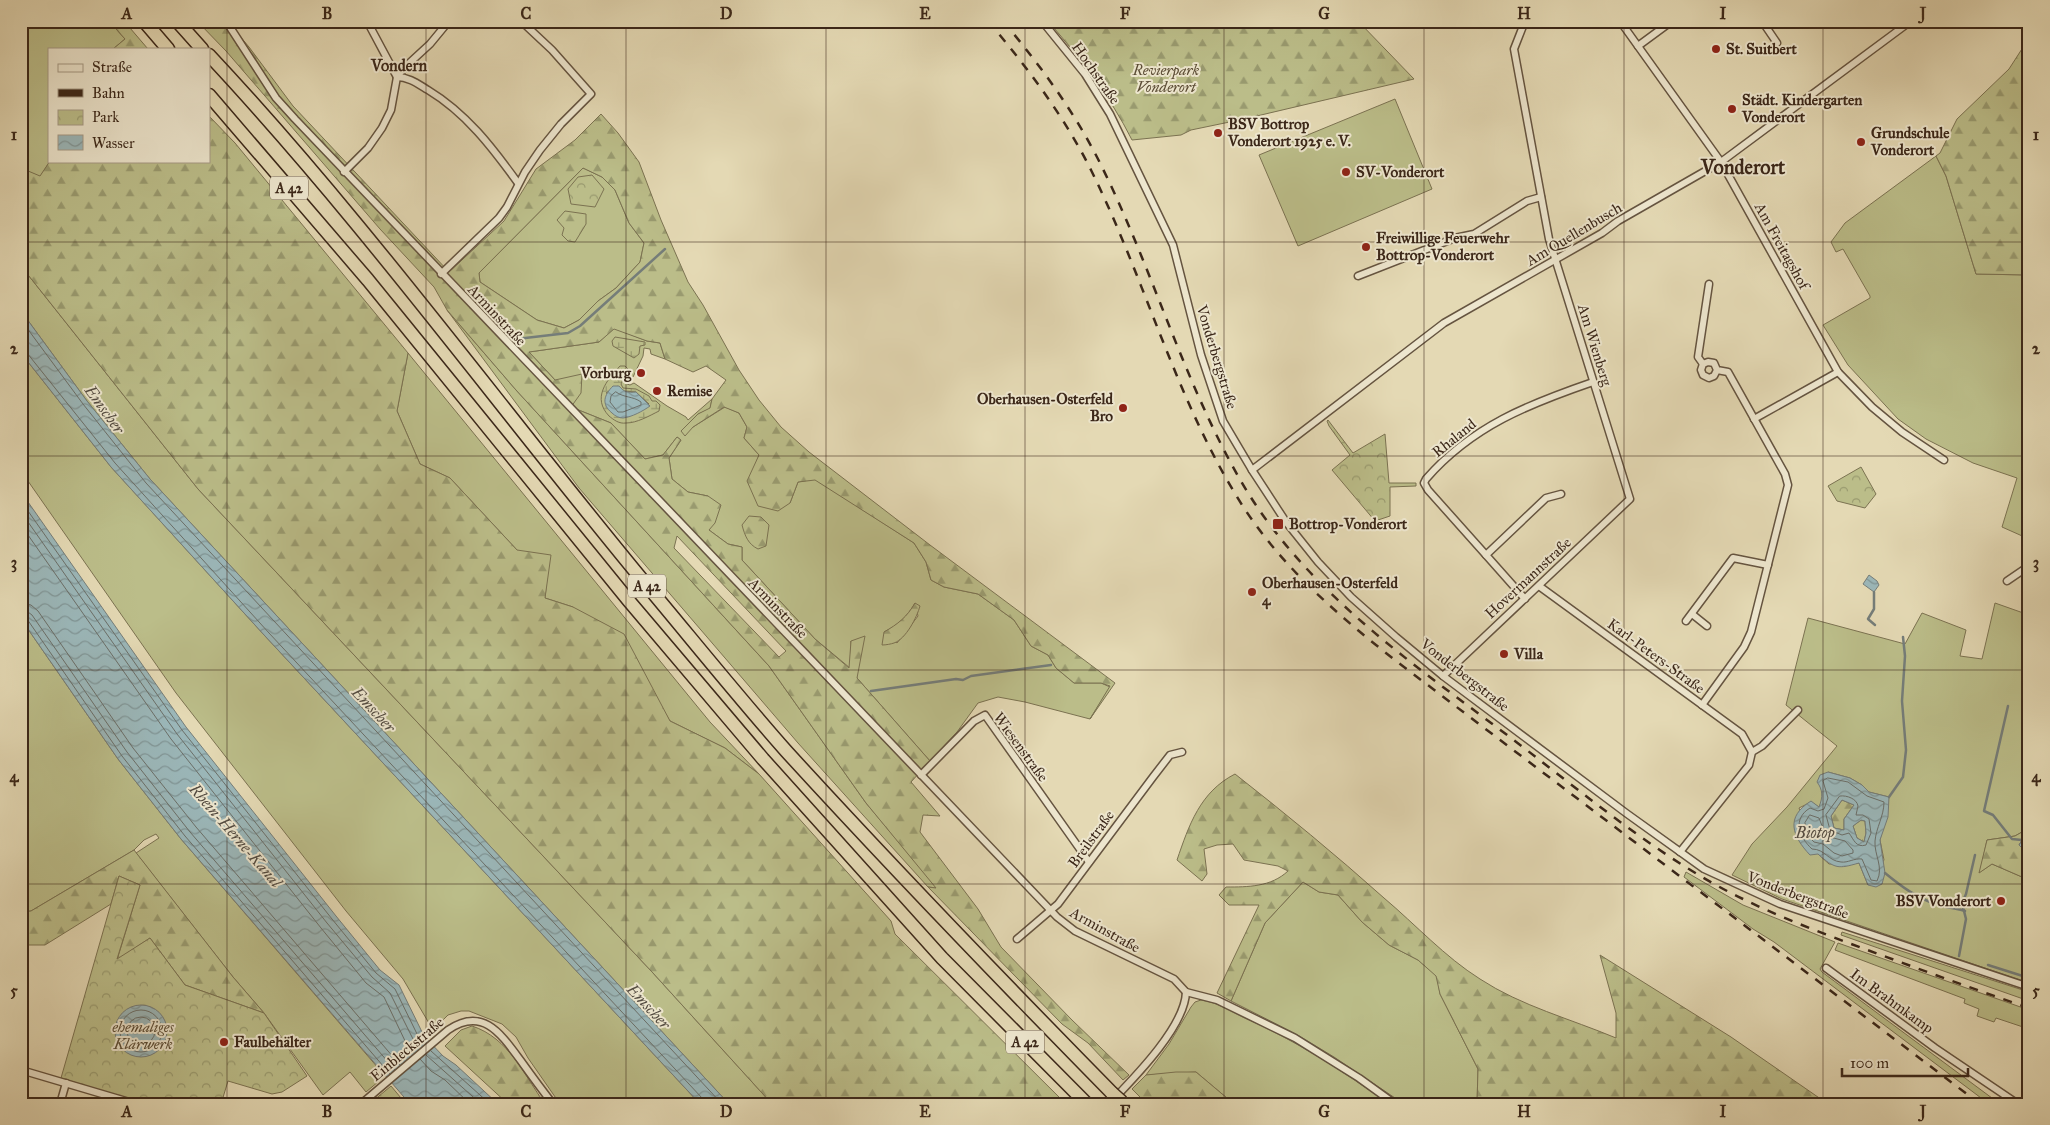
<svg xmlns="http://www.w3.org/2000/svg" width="2050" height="1125" font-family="'IM FELL Great Primer',serif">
<defs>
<pattern id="forest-firs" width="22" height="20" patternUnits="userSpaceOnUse" patternTransform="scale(1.25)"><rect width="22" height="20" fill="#bbbd89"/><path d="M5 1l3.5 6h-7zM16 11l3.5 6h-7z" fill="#999a6f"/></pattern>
<pattern id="wetland-marsh" width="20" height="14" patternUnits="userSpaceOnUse" patternTransform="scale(1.25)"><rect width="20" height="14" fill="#bbbd89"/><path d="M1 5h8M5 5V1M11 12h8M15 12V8" fill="none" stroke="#999a6f"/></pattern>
<pattern id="park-crowns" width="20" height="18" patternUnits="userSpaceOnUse" patternTransform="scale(1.25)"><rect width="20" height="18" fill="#bbbd89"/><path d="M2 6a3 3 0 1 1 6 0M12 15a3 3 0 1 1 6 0" fill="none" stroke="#999a6f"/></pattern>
<pattern id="water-waves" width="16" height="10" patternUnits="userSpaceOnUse" patternTransform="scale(1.25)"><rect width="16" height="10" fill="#9bb7b9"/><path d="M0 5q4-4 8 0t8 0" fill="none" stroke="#809596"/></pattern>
</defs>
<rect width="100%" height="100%" fill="#e4d9b4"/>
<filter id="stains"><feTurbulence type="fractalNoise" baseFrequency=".004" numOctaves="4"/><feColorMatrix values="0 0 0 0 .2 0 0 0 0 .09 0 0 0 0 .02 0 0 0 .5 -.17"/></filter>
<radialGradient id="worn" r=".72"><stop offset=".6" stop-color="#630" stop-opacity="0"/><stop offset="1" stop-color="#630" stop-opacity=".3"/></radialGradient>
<g fill="#bbbd89" stroke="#7b7251" fill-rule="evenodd">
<polygon points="21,21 109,21 125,39 113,49 49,49 50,161 40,177 21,168"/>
<polygon points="1395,99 1432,189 1298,246 1259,155"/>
<polygon points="1936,156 1946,176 1976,274 2029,275 2029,539 2002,527 2017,478 1973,463 1926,439 1898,419 1848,365 1823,325 1870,298 1870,296 1843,249 1836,252 1831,242 1845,223"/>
<polygon points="583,168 602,177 615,190 629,223 644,243 640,262 616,288 598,301 579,320 564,328 537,320 480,282 479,273"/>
<polygon points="21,266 198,489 653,973 772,1104 729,1104 150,479 87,401 21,311"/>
<polygon points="447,310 516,390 769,666 866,803 937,888 928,887 798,743 579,488"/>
<path d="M614,328L647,341L660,343L665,359L651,354L650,349L644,348L643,356L633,377L628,376L625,379L627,384L630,385L634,383L667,406L686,417L688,420L712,399L710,409L698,414L693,427L725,407L739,413L747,427L744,438L759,455L755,466L790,503L798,482L815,479L914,543L926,562L931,580L944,587L978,594L1014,620L1031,646L1048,655L1056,668L1074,683H1101L1110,687L1090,719L1025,702L998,697L978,703L957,732L930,761L857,678L851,641L850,668L815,639L742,560V547L728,544L709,530L708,496L688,492L672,479L669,458L681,440L677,437L663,455L645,459L611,423L571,407L555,380L529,352L599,342ZM915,603L918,616L897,643L884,632C898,625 907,617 915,603Z"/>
<polygon points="21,353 111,467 265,636 700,1104 560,1104 528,1058 516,1037 502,1024 469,1011 461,1011 448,1015 433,1030 403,979 346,911 176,693 21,471"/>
<polygon points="408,353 710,722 759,774 725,748 670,721 661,706 573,607 545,598 547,578 517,550 450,478 420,464 397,411"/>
<path d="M1995,603L2029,615V828L2015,836L1987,840L1980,872L1992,864L2029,880V983L1782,899L1732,875L1752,844L1787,807L1837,746L1786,705L1808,618L1905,644L1922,613L1966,630L1960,656L1982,659ZM1828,772L1850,778L1862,785L1869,792L1889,797L1880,840L1884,860L1868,885L1859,863L1829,864L1818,854L1799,808L1811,802L1819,807L1823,799L1821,787Z"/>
<polygon points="21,619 118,759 181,839 385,1076 366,1092 350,1072 323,1095 264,1013 233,977 136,853 159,838 156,834 144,840 134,850 31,911 21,912"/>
<polygon points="1686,872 1743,905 1835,942 1820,969 1822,972 2000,1104 1989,1104 1774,942 1753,929 1684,877"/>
<polygon points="1303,882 1319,892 1338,895 1362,922 1389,945 1418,960 1437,976 1440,994 1478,1069 1477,1104 1404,1104 1334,1057 1296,1034 1231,1001 1265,923"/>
<polygon points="1842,932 2029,992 2029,1001 1841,935"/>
<polygon points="1838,943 2029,1010 2029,1029 1996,1018 1994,1022 1977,1016 1979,1009 1964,1003 1965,999 1835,950"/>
<path d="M1201,1000C1216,1002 1229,1010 1243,1017C1295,1040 1343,1071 1389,1104H1234L1196,1072L1146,1075L1169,1044L1191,1007L1195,1002Z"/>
</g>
<g fill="url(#forest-firs)" stroke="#7b7251" fill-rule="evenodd">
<polygon points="109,21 124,21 148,49 113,49 125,39"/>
<path d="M197,21H227L249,47L293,106L449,272L504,221L536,169L575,140L601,114L618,133L639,162L661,220L688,282L703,305L739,370L759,400L781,427L809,452L930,545L1115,683L1090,719L1110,686L1101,683H1074L1056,668L1048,655L1031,646L1014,620L978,594L944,587L931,580L926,562L914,543L815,480L798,482L790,503L778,511L758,506L747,481L759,455L744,438L747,427L739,413L724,407L693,427L685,436L681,431L698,414L710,408L712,399L726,380L706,366L693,372L665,359L660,343L647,341L614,329L599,342L529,352L555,380L582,374L581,393L571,407L611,423L645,459L663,455L677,437L681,440L669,458L672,479L688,492L708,496L721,505L715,523L709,530L728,544L742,547V560L815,639L849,668L851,641L865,636L857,678L930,761L911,782L940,816L923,815L920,832L978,909L1001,947L1072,1020L1129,1075L1123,1080L1088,1043L1062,1024L928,887L936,888L866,803L769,666L516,390L447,310L434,287L380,229L226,51ZM583,168L602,177L615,190L629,223L644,243L640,262L616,288L598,301L579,320L564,328L537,320L480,282L479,273ZM677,536L786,651L779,657L674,548Z"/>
<path d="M1048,21H1358L1414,79L1244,119L1191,130L1181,135L1132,140C1110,96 1080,58 1048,21Z"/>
<polygon points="2029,38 2022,50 2029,54 2029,275 1976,274 1946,176 1936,156 1940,153 1957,119 2009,69"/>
<polygon points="209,116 235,143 408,353 397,411 420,464 450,478 517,550 551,555 545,598 573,607 624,634 670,721 725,748 759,774 891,921 895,934 1066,1104 772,1104 653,973 198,489 21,266 21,168 40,176 50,161 209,161"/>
<polygon points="565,211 586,214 586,224 575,242 568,241 562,235 564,228 557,220"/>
<path d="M749,516L761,517L769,525L766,546L758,549C748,544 745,536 742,525Z"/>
<path d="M915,603L920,606C917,617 906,639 894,643C891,644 886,645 882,645L884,632C898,624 907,617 915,603Z"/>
<path d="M1235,774C1286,814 1336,855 1384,898C1416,925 1445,957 1480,979C1521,1006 1571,1019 1616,1038V1013L1600,955L1731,1037L1828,1104H1477L1478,1069L1440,994L1436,976L1418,960L1389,945L1362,922L1338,895L1319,892L1303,882L1265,923L1231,1001L1217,993L1259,905H1229L1219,895L1226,887C1248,887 1271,887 1288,871L1278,866L1244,860L1233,844L1217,845L1204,849L1207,874L1202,881L1177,860C1189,825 1200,792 1235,774Z"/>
<polygon points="1842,800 1854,805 1844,819 1844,830 1834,828 1831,816"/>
<polygon points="1861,820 1865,821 1866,833 1864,842 1857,838 1853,826"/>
<polygon points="2029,828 2029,835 2022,840 2019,845 2029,855 2029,880 1992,864 1979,873 1987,840 2015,836"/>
<polygon points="134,850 233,977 264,1013 185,985 150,938 117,960 140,885 119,876 111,904 45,945 21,945 21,912 31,911"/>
<path d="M472,1026C509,1038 524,1075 545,1104H508L445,1046L461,1030Z"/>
<polygon points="1176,1072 1196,1072 1234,1104 1147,1104 1132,1089 1146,1075"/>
<polygon points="391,1086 406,1104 375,1104 373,1101"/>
</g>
<g fill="url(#wetland-marsh)" stroke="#7b7251" fill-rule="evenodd">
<polygon points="615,337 645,342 645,345 640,346 639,354 634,358 613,346 612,341"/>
<path d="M620,366H625L628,369L621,384L623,388L636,389L649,396L652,401H656L660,405L659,411C649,416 637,423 626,423C619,424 614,420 609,416C592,398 606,381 620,366ZM618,386L623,391L636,392L649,404L606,393Z"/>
</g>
<g fill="url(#park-crowns)" stroke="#7b7251">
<polygon points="592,175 604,189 595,207 571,204 568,189 578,177"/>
<polygon points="1328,420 1353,453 1385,434 1389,483 1416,483 1416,486 1390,487 1390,516 1375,521 1332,470 1350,455 1329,426 1327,421"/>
<polygon points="1861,467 1876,494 1865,508 1837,501 1828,486"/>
<polygon points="119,876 140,885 117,959 150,938 185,985 264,1013 307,1076 282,1092 272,1094 228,1081 221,1104 145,1104 61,1078"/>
</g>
<g fill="url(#water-waves)" stroke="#757d79" fill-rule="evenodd">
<polygon points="21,311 87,401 150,479 729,1104 700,1104 265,636 111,467 21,353"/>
<path d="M613,386H619C624,392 628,393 636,392L650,406C643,411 632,417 623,418C619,418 615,416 612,413C601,404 604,395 613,386Z"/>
<polygon points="21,492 186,727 336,916 380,970 399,985 424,1036 443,1056 456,1065 498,1104 410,1104 181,839 118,759 21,619"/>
<polygon points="1869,575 1877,581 1879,585 1874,592 1863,584"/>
<path d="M1828,772L1850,778L1862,785L1869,792L1889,797L1888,817L1880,840L1885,873L1882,884L1876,887L1868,885L1859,863C1838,869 1835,869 1818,854L1810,855C1792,836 1785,817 1811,801L1819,807C1823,797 1823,790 1817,782L1820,775ZM1842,800L1854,805L1844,819V830L1834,828L1831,816ZM1861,820L1865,821L1866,833L1864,842L1857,838L1853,826Z"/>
<polygon points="2029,835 2029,855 2019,845 2022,840"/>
<circle cx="141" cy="1031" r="26"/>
</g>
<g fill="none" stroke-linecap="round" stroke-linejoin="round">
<g stroke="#6b6f69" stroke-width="1">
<polyline points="21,320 83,404 146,483 722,1104"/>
<polyline points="21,350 27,353 115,463 269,633 702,1098 703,1104"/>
<path d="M616,392C624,398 633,396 641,402V405L623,412H618L610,402L611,396Z"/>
<polyline points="21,501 182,730 332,919 376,973 395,989 419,1038 425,1044"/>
<polyline points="21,512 177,734 327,923 372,977 390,993 414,1041 420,1048"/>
<polyline points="21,525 171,739 321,928 366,983 384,997 407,1045 414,1053"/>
<polyline points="21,603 31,605 38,611 133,748 196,827 400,1065"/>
<polyline points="21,611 28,612 32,615 127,752 190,832 395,1070"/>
<polyline points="21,617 27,619 122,756 185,836 390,1074"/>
<path d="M1828,778L1848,782L1867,796L1884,802C1884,816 1876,828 1875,841C1874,855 1884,867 1877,881L1871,880L1862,859C1854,858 1848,863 1841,862C1828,861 1825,849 1812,849C1799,837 1792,819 1810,808L1818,811L1824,809L1828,798L1823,781Z"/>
<path d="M1840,796C1847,795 1857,799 1858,806L1856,815H1863L1869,819L1871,833L1866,845C1856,848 1854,840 1849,833L1842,835L1830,830L1826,815Z"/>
<polygon points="1810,815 1819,818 1826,836 1845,841 1853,850 1853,853 1842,856 1834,853 1823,844 1814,842 1808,836 1805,823"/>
<circle cx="141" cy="1031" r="21"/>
<circle cx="141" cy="1031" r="14"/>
<polyline points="431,1051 490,1104"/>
<polyline points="426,1055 481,1104"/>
<polyline points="420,1059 431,1071 445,1080 470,1104"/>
</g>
<g stroke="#757d79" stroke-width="2.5">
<polyline points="508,340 568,333 580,326 665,249"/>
<polyline points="1874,592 1874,609 1868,619 1875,625"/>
<polyline points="871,691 956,679 963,680 971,676 1051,665"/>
<polyline points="2008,706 1984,811 1993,815 2012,839 2022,840"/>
<polyline points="1889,797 1903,777 1906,750 1902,701 1905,656 1903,637"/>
<path d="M1885,873C1902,887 1917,898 1938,905C1947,908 1956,908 1965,911"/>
<polyline points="1959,956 1966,919 1962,903 1966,894 1975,855"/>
<polyline points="1988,965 2029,978"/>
</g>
<defs>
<g id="street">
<polyline points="226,21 276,98 295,119 1057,917 1075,931 1174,979 1186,992 1217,1000 1295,1038 1359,1078 1395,1104"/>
<polyline points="367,21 397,77"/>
<polyline points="1042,21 1085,74 1110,114 1173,245 1201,355 1223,421 1252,470 1286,522 1318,562 1351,597 1396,637 1443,676 1626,813 1704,869 1780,904 2029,987"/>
<polyline points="1620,21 1721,162 1838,372 1872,407 1902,432 1944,460"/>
<polyline points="1762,21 1777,43"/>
<polyline points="1638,46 1672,21"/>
<path d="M397,77C409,77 418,84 428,90C466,113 492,147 518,183"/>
<polyline points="344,172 368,148 382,128 391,110 397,77 405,67 430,44 449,21"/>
<polyline points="441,274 499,218 507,207 525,172 540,150 561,124 591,94 552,50 521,21"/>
<polyline points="1358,276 1455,238 1474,234 1527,201 1541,197"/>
<polyline points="1703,364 1698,357 1709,284"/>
<polyline points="1754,419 1838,372"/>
<polyline points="1252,470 1444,323 1602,233 1618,221 1721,162 1911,21"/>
<path d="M1486,555L1428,490L1424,483L1426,479C1472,426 1529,404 1593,382"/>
<polyline points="2007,581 2029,566"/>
<polyline points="1539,586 1742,734 1752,752"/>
<polyline points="1525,599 1486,555 1546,498 1561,494"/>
<polyline points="1692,614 1707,626"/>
<polyline points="1686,621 1733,558 1768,565"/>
<polyline points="1443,676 1630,499 1549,239 1514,49 1525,21"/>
<polyline points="1702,705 1744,647 1751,632 1788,485 1785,474 1728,372 1717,370 1714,363 1708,362 1703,364 1701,370 1703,375 1709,378 1714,376 1717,370"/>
<polyline points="921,775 974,721 985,715 1089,862"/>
<polyline points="1680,852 1749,765 1752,752 1762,746 1798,710"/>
<polyline points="1017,939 1058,904 1153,777 1170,755 1182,752"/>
<polyline points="1826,968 1935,1048 2018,1104"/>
<polyline points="21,1070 136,1104"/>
<polyline points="60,1104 66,1083"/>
<path d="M361,1104L448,1030C483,1006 501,1034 521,1061C531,1075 542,1090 553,1104"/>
<path d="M1109,1104C1133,1079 1185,1027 1186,992"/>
</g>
<g id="highway">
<polyline points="144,21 168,49"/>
<polyline points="177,21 202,49"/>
<path d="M209,55C367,224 502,411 649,588C695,643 740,699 787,752C893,868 1002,981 1112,1093"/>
<polyline points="209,95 368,280 629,601 763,759 942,958 1087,1104"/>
</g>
</defs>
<use href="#street" stroke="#655440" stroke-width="9"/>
<use href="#highway" stroke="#3b2719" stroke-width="15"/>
<use href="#street" stroke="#ede6ce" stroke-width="6"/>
<use href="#highway" stroke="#e4d9b4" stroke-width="12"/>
<g stroke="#3b2719" stroke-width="2.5" stroke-dasharray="9 9" stroke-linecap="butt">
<path d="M988,21C1027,67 1064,116 1091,170C1146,281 1177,404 1244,508C1284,569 1339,616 1396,661L1980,1104"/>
<path d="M1003,21C1040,65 1074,111 1100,163C1151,265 1182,377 1238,476C1305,595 1423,670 1528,751C1594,802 1668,863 1743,899C1788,921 1835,938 1881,955C1930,973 1979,991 2029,1008"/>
</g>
<defs>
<polyline id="highway-bridge" points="1112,1093 1122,1102"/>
</defs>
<use href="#highway-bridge" stroke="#3b2719" stroke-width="15" stroke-linecap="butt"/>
<use href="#highway-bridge" stroke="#e4d9b4" stroke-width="12"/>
</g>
<path fill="none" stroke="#3b2719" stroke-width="1" stroke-opacity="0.55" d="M227,21V1104M426,21V1104M626,21V1104M826,21V1104M1025,21V1104M1224,21V1104M1424,21V1104M1624,21V1104M1823,21V1104M21,242H2029M21,456H2029M21,670H2029M21,884H2029"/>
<g fill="#8f2418" stroke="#ede6ce" stroke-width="2">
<circle cx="1716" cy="49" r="5"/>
<circle cx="1732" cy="109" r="5"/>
<circle cx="1218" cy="133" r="5"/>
<circle cx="1861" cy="142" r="5"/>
<circle cx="1346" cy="172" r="5"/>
<circle cx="1366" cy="247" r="5"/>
<circle cx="641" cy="373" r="5"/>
<circle cx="657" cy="391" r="5"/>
<circle cx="1123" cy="408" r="5"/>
<rect x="1272" y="518" width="12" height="12" rx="2.5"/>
<circle cx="1252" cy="592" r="5"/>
<circle cx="1504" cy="654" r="5"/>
<circle cx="2001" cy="901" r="5"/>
<circle cx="224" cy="1042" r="5"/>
</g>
<g text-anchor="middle" stroke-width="4" stroke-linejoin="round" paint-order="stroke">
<g fill="#ede6ce" stroke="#70604f" stroke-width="1">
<rect x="270" y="176.5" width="38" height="23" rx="4"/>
<rect x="628" y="574.5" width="38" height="23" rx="4"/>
<rect x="1006" y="1030.5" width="38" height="23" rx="4"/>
</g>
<g font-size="14" font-weight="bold" fill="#3b2719">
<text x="289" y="193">A 42</text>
<text x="647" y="591">A 42</text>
<text x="1025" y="1047">A 42</text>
</g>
<g font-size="15" font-weight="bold" fill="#3b2719" stroke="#ede6ce" text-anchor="start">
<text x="1726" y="54">St. Suitbert</text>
<text x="1742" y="105">Städt. Kindergarten<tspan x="1742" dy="17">Vonderort</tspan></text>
<text x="1228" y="129">BSV Bottrop<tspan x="1228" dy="17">Vonderort 1925 e. V.</tspan></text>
<text x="1871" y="138">Grundschule<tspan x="1871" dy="17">Vonderort</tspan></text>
<text x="1356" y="177">SV-Vonderort</text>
<text x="1376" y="243">Freiwillige Feuerwehr<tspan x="1376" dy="17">Bottrop-Vonderort</tspan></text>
<text x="631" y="378" text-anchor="end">Vorburg</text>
<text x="667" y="396">Remise</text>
<text x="1113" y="404" text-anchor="end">Oberhausen-Osterfeld<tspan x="1113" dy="17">Bro</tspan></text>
<text x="1289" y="529">Bottrop-Vonderort</text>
<text x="1262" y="588">Oberhausen-Osterfeld<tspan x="1262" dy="17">4</tspan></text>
<text x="1514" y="659">Villa</text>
<text x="1991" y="906" text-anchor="end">BSV Vonderort</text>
<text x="234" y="1047">Faulbehälter</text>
</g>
<g font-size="15" font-style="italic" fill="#5b4c35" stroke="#ede6ce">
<text x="1166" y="75">Revierpark<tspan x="1166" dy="17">Vonderort</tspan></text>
<text x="143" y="1032">ehemaliges<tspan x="143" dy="17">Klärwerk</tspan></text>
</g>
<g font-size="15" fill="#3b2719" stroke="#ede6ce">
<text transform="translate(1096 73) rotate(55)" y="5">Hochstraße</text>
<text transform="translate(1574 234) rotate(-31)" y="5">Am Quellenbusch</text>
<text transform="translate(1782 246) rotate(61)" y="5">Am Freitagshof</text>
<text transform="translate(497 315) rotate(47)" y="5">Arminstraße</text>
<text transform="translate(1595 345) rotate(73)" y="5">Am Wienberg</text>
<text transform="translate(1217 357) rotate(73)" y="5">Vonderbergstraße</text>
<text transform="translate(1454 438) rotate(-39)" y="5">Rhaland</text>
<text transform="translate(1528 578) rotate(-43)" y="5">Hovermannstraße</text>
<text transform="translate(778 608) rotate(46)" y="5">Arminstraße</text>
<text transform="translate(1656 656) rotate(36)" y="5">Karl-Peters-Straße</text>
<text transform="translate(1465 675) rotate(38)" y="5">Vonderbergstraße</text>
<text transform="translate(1021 747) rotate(54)" y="5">Wiesenstraße</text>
<text transform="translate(1091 839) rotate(-54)" y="5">Breilstraße</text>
<text transform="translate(1798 895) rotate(21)" y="5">Vonderbergstraße</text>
<text transform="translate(1105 930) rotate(29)" y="5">Arminstraße</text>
<text transform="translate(1892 1001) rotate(36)" y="5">Im Brahmkamp</text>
<text transform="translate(407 1049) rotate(-40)" y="5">Einbleckstraße</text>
</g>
<g font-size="16" font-weight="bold" fill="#3b2719" stroke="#ede6ce">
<text x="399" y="71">Vondern</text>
</g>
<g font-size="16" font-style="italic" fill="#534b41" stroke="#ede6ce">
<text transform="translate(105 409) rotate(54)" y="6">Emscher</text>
<text transform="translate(374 709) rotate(47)" y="6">Emscher</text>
<text x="1815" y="838">Biotop</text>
<text transform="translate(236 835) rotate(49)" y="6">Rhein-Herne-Kanal</text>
<text transform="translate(649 1006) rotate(47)" y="6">Emscher</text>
</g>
<g font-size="20" font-weight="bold" fill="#3b2719" stroke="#ede6ce">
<text x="1743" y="174">Vonderort</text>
</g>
</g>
<rect width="2050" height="1125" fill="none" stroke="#e4d9b4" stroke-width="55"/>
<rect x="48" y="48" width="162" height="115" fill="#ede6ce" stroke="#a69a86"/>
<rect x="58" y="64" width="25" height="8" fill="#ede6ce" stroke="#a69a86"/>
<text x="92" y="72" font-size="15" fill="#3b2719">Straße</text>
<rect x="58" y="89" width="25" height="8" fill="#3b2719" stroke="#a69a86"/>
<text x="92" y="98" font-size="15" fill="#3b2719">Bahn</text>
<rect x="58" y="110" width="25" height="15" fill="url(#park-crowns)" stroke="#a69a86"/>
<text x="92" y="122" font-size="15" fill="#3b2719">Park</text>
<rect x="58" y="135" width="25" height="15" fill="url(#water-waves)" stroke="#a69a86"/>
<text x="92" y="148" font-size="15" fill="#3b2719">Wasser</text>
<path d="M1842 1068v8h126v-8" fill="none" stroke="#3b2719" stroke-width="2.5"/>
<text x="1850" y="1068" font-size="15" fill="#3b2719" stroke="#ede6ce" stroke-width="4" paint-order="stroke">100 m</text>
<rect x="28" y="28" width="1994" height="1070" fill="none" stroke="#3b2719" stroke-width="2"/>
<g font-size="16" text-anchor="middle" font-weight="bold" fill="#3b2719">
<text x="127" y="19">A</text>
<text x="327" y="19">B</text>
<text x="526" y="19">C</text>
<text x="726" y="19">D</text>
<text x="925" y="19">E</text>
<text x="1125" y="19">F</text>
<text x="1324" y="19">G</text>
<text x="1524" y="19">H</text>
<text x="1723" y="19">I</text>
<text x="1923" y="19">J</text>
<text x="14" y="140">1</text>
<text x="2036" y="140">1</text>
<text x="14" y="354">2</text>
<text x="2036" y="354">2</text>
<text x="14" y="568">3</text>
<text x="2036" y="568">3</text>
<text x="14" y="782">4</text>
<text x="2036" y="782">4</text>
<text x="14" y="996">5</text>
<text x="2036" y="996">5</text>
<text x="127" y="1117">A</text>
<text x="327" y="1117">B</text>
<text x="526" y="1117">C</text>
<text x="726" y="1117">D</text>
<text x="925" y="1117">E</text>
<text x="1125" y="1117">F</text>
<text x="1324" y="1117">G</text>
<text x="1524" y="1117">H</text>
<text x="1723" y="1117">I</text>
<text x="1923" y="1117">J</text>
</g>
<rect width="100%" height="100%" filter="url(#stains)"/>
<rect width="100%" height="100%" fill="url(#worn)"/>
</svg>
